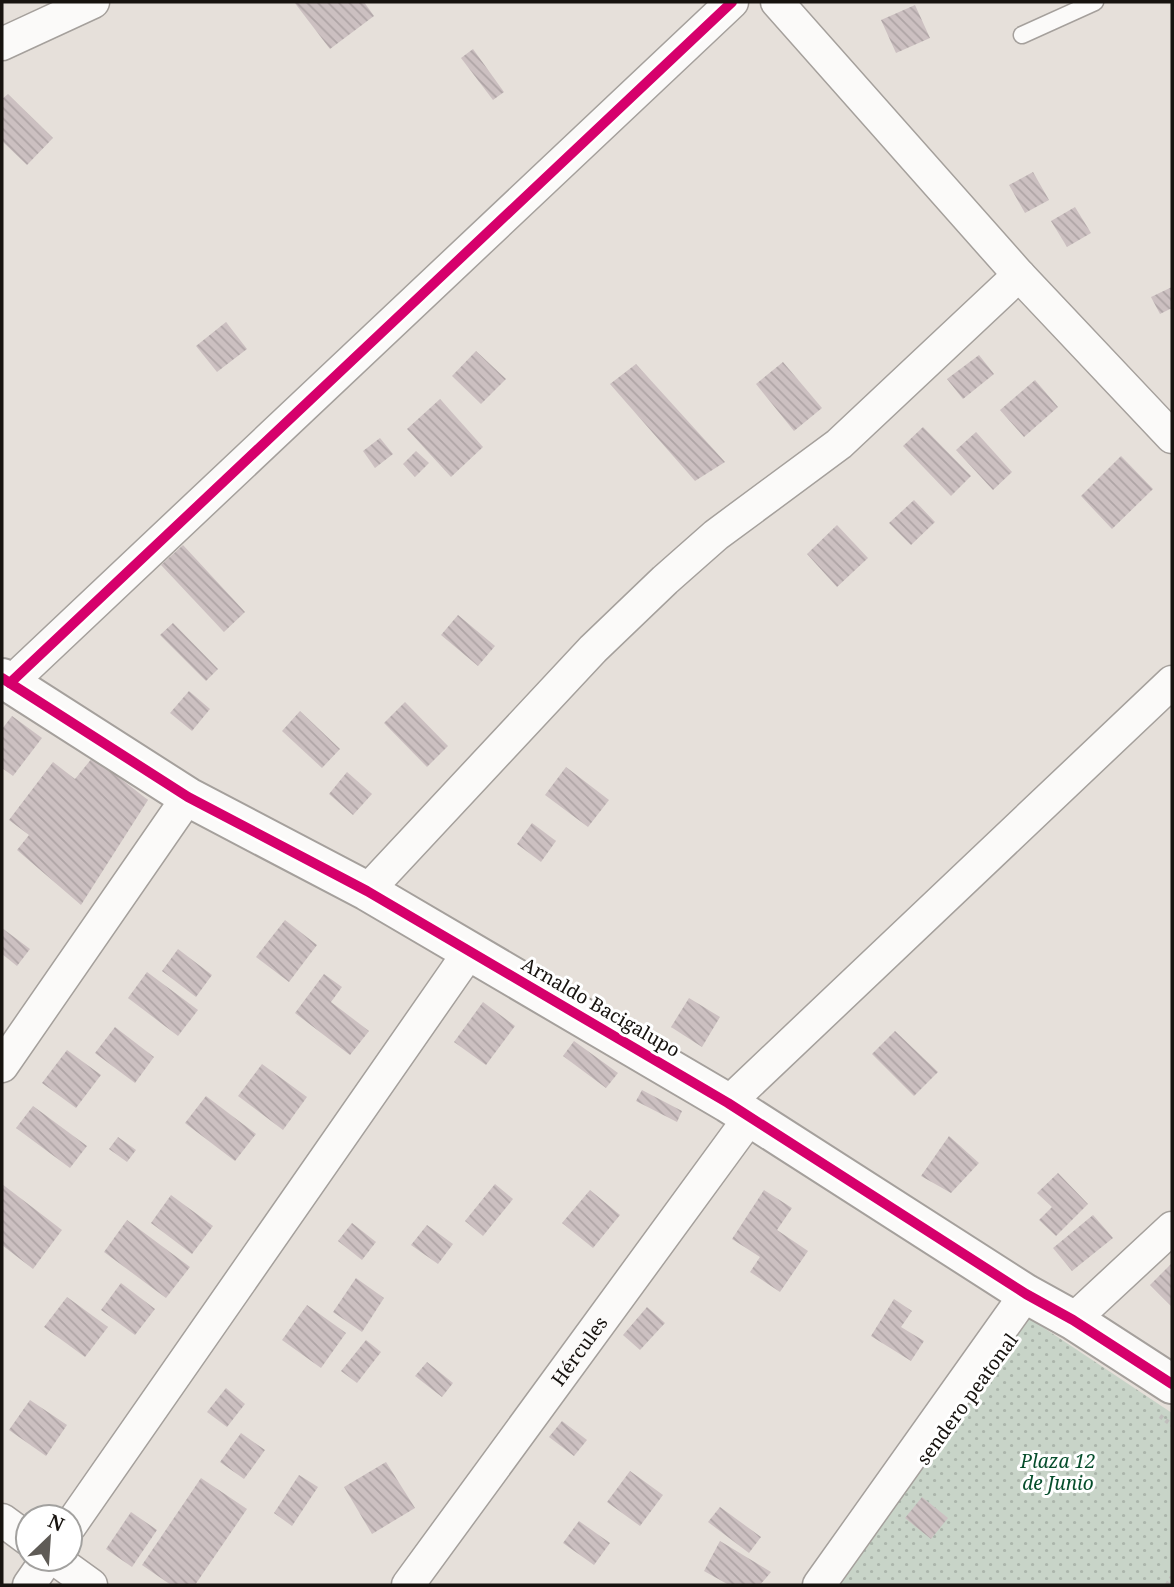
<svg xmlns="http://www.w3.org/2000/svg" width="1174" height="1587" font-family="'Noto Serif',serif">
<defs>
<pattern id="park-dots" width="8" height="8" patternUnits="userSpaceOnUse" patternTransform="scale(1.75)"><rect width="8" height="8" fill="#c8d4c8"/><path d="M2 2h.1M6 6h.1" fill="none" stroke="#abb5ab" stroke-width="1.8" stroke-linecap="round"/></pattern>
<pattern id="building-back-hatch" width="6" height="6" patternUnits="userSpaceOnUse" patternTransform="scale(1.75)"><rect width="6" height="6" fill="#ccc0c1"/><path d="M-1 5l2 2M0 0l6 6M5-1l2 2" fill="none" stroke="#aea4a5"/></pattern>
</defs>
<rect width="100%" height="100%" fill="#e6e0da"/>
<polygon fill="url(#park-dots)" points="1029,1318 1172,1413 1172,1585 838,1585"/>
<g fill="url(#building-back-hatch)">
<polygon points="294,2 364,2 374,16 330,49"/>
<polygon points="915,5 930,38 896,53 881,20"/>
<polygon points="473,49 504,92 493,100 461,58"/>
<polygon points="8,94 53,138 27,165 2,141 2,99"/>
<polygon points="1033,172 1049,200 1025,213 1009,185"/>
<polygon points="1075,207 1091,233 1067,247 1051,221"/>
<polygon points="1172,287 1172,308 1160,314 1151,297"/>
<polygon points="226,322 247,349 217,372 196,346"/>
<polygon points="476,351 506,379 481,404 452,376"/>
<polygon points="979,355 994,374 963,399 947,379"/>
<polygon points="783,362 822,408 794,431 756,384"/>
<polygon points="636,364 725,462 695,481 610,384"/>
<polygon points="1035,380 1058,407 1024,437 1000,410"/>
<polygon points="440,399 483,447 451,477 407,429"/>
<polygon points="923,427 971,476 951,496 903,446"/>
<polygon points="976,432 1012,472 993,490 956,450"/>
<polygon points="380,438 393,454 375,468 363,451"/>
<polygon points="416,451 429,463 415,477 403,464"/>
<polygon points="1121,456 1153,489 1112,529 1081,496"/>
<polygon points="914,500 935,522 911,545 889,523"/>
<polygon points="837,525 868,558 837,587 807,554"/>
<polygon points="183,545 245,612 224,632 161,565"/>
<polygon points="458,615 495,646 478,666 441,635"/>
<polygon points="173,623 218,669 206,681 160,635"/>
<polygon points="189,691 210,709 192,731 170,713"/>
<polygon points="405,702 448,746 427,767 384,723"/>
<polygon points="300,711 340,749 322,768 282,731"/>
<polygon points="12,716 42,738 13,776 2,768 2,729"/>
<polygon points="93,757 148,800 81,905 17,850 29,835 9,820 53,762 75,779"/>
<polygon points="566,767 609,800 588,827 545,795"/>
<polygon points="347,772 372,794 353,815 329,794"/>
<polygon points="532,823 556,841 541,862 517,844"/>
<polygon points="285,920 317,945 289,982 256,957"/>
<polygon points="2,928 30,949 17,966 2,954"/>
<polygon points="178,949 212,975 196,997 162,971"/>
<polygon points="147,972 198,1010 178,1036 128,998"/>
<polygon points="324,974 342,987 331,1002 369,1031 350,1055 295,1013"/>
<polygon points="689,998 720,1017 702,1047 671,1027"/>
<polygon points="483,1002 515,1026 486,1065 454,1042"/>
<polygon points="115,1027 154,1057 135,1083 95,1053"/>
<polygon points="895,1031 938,1072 914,1096 872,1054"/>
<polygon points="574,1041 618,1073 606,1088 563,1056"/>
<polygon points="67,1050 101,1075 76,1108 42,1083"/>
<polygon points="262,1064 307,1097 283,1130 238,1096"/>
<polygon points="642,1090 682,1111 677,1122 636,1101"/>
<polygon points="206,1096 256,1134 235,1161 185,1123"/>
<polygon points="33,1106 87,1146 70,1168 16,1128"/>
<polygon points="949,1136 979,1163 951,1193 921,1176"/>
<polygon points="118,1137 136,1150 127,1162 109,1149"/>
<polygon points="1058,1173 1088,1204 1056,1236 1039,1220 1052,1207 1037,1193"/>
<polygon points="2,1184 62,1230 33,1269 2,1245"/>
<polygon points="495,1184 513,1199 483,1236 465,1221"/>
<polygon points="590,1190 620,1215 593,1248 562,1223"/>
<polygon points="764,1190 792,1208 777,1230 808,1251 780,1292 750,1272 760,1257 732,1239"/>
<polygon points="171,1195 213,1226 192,1254 151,1223"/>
<polygon points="1093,1215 1113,1238 1072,1271 1053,1248"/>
<polygon points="127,1220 190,1267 166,1298 104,1252"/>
<polygon points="352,1223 376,1242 362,1260 338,1241"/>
<polygon points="427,1225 453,1244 438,1264 411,1245"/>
<polygon points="1172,1263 1172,1307 1150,1285"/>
<polygon points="356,1278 384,1298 362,1332 333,1312"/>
<polygon points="121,1283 155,1309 135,1335 101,1310"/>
<polygon points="67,1297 108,1327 85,1357 44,1327"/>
<polygon points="894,1299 912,1311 901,1327 924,1341 911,1361 871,1336"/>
<polygon points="307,1305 346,1333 321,1368 282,1340"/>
<polygon points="647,1307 665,1323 640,1350 623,1335"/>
<polygon points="366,1340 381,1352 357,1383 341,1371"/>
<polygon points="427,1362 453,1383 442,1397 415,1376"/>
<polygon points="226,1388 245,1404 227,1427 207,1412"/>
<polygon points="30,1400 67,1425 46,1456 9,1430"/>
<polygon points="562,1421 587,1440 574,1456 549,1437"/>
<polygon points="241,1433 265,1450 244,1479 220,1462"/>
<polygon points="386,1462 415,1508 372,1534 344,1487"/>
<polygon points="630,1471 663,1495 640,1526 607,1502"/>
<polygon points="299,1475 318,1487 292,1526 274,1513"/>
<polygon points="201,1478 247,1509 195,1585 171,1585 142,1565"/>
<polygon points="922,1497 948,1518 931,1539 905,1518"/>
<polygon points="720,1507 761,1537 749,1553 708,1522"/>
<polygon points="131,1512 157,1530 132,1567 106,1549"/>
<polygon points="579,1521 610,1543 594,1565 563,1543"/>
<polygon points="720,1541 771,1572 760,1585 729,1585 704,1571"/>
</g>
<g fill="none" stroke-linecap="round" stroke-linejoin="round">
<defs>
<polyline id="lane" points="1022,35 1095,2"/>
<g id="street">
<polyline points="777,2 1019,275 1172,437"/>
<polyline points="2,44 93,2"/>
<polyline points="10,683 732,2"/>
<polyline points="367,891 593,649 665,580 716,535 839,444 1019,275"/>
<polyline points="2,1066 188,797"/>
<polyline points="728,1103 1172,682"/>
<polyline points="1073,1320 1172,1228"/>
<polyline points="2,1520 28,1539"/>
<polyline points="70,1526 470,951"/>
<polyline points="55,1559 91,1585"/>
<polyline points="29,1585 47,1559"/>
<path id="s1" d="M408,1585L751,1116"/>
<polyline points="819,1585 1026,1294"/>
</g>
<polyline id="secondary" points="2,678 188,797 367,891 728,1103 1026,1294 1073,1320 1172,1384"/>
</defs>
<use href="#lane" stroke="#a5a09c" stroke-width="19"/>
<use href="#street" stroke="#a5a09c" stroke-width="35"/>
<use href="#secondary" stroke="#a5a09c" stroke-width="42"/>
<g stroke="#c1bfbd" stroke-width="4.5" stroke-dasharray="3.5 3.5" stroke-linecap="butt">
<polyline points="1160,1416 1172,1425"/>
<polyline points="1167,1585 1172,1577"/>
</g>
<use href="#lane" stroke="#fbfaf9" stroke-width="16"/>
<use href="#street" stroke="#fbfaf9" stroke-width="32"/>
<use href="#secondary" stroke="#fbfaf9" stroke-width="38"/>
<defs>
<g id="cycleway">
<polyline points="2,678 188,797 367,891 728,1103 1026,1294 1073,1320 1172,1384"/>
<polyline points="10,683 732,2"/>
</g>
</defs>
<use href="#cycleway" stroke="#fff" stroke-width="15"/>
<use href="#cycleway" stroke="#d6006c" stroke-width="10"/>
</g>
<g text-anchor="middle" stroke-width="6" stroke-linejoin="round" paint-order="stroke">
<g font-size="19" fill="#17130f" stroke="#fff">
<text transform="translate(601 1007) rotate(30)" y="7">Arnaldo Bacigalupo</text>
<text dy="7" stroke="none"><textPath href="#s1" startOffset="290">Hércules</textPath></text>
<text transform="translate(967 1399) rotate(-54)" y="7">sendero peatonal</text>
</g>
<g font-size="19" font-style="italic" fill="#064e2c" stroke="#fff">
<text x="1058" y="1468">Plaza 12<tspan x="1058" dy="22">de Junio</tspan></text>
</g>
</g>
<rect width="1174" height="1587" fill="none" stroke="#17130f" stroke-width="7"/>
<g transform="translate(49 1538) rotate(25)"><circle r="33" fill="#ffffff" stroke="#a2a19f" stroke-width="2"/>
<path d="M0-5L12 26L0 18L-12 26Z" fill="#5f5b56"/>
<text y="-10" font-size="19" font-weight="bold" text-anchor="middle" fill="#17130f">N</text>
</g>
</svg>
